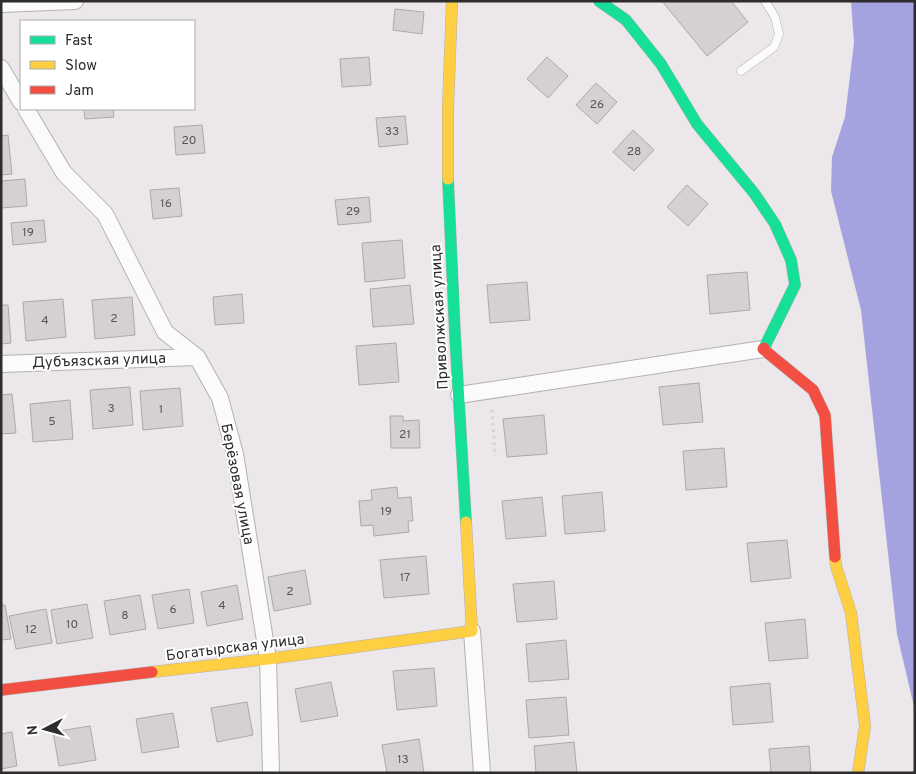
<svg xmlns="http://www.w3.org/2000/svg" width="916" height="774" font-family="Overpass,sans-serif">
<rect width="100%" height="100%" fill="#ebe7eb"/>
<polygon fill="#a4a2df" points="851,1 915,1 915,711 897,634 861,310 831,191 832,157 845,117 854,43"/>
<g fill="#d4d0d3" stroke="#aca9ac">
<polygon points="662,1 731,1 748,22 707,56"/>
<polygon points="395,9 424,12 422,34 393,30"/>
<polygon points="369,57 371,85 342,87 340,59"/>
<polygon points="547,57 568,76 548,98 527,79"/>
<polygon points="596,83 617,102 597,124 576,105"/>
<polygon points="84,109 113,109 114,117 85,119"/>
<polygon points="405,116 408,144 379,147 376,118"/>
<polygon points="202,125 205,153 176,155 174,127"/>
<polygon points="633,130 654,150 634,171 613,152"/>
<polygon points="8,135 12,174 1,175 1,136"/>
<polygon points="25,179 27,206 1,208 1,181"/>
<polygon points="687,185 708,204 688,226 667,207"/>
<polygon points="179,188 182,216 153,219 150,190"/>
<polygon points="369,197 371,222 338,225 335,200"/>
<polygon points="44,220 46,242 13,245 11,223"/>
<polygon points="402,240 405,278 365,282 362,243"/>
<polygon points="747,272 750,310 710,314 707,275"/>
<polygon points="527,282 530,320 490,323 487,285"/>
<polygon points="410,285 414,324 373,327 370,289"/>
<polygon points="242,294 244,323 215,325 213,297"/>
<polygon points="132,297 135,335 95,339 92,300"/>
<polygon points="63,299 66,337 26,341 23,302"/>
<polygon points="1,305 8,305 11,343 1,344"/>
<polygon points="396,343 399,382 359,385 356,346"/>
<polygon points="699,383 703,422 663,425 659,387"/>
<polygon points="130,387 133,425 93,429 90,390"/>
<polygon points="180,388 183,426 143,430 140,391"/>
<polygon points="12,394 16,433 1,434 1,395"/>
<polygon points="70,400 73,439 33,442 30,404"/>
<polygon points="544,415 547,454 507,457 503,419"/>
<polygon points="390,416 403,416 403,421 419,420 420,448 391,448"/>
<polygon points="724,448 727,487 686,490 683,451"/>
<polygon points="397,487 398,498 411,497 413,521 408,521 409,532 374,536 373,525 361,526 359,501 372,500 371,490"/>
<polygon points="602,492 605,531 565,534 562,496"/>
<polygon points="542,497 546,536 506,539 502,501"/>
<polygon points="787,540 791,578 751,582 747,543"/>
<polygon points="426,556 429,594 384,598 380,560"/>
<polygon points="305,570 311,604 274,611 268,577"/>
<polygon points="554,581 557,619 517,622 513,584"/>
<polygon points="237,585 243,619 207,626 201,592"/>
<polygon points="189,589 194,623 158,629 152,595"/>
<polygon points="140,595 146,629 110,635 104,601"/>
<polygon points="87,604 93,638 57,644 51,610"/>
<polygon points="1,605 5,605 11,639 1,640"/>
<polygon points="46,609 52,643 16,649 9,616"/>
<polygon points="805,619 808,658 769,661 765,623"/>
<polygon points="566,640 569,679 529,682 526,644"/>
<polygon points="434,668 437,706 397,710 393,671"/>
<polygon points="331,682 338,716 301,722 295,689"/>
<polygon points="770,683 773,722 733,725 730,687"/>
<polygon points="566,697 569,735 529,738 526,700"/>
<polygon points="247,702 253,735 217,742 211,708"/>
<polygon points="173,713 179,747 142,753 136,719"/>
<polygon points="90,726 96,760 59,766 53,732"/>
<polygon points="12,732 17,766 1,769 1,734"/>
<polygon points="419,739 424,773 387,773 382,745"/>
<polygon points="574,742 577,773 536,773 534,746"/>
<polygon points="809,746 811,773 771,773 769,749"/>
</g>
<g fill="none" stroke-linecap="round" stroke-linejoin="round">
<defs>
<polyline id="lane" points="741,71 774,47 779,34 775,17 765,1"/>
<g id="street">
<polyline points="1,4 75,1"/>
<polyline points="1,68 21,102"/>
<polyline points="26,109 64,173 105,214 165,332 197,357 220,398 235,454 268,659 271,773"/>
<polyline points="1,364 197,357"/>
<polyline points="459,395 763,349"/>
<polyline points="472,631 482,773"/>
</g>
<g id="fast">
<polyline points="599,1 626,20 661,64 697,124 754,193 775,224 791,260 795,285 764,348"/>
<polyline points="448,179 455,335 466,522"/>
</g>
<g id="slow">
<polyline points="448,179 448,108 452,1"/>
<polyline points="835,557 836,566 851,613 865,726 858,773"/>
<polyline points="152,672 268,659 472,631 466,522"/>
</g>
<g id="jam">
<polyline points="764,348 763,349 813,390 825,415 835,557"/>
<polyline points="1,690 152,672"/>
</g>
</defs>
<use href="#lane" stroke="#b3b1b4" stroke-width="9"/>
<use href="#street" stroke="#b3b1b4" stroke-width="18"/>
<use href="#fast" stroke="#b3b1b4" stroke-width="12"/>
<use href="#slow" stroke="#b3b1b4" stroke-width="12"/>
<use href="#jam" stroke="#b3b1b4" stroke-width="12"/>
<polyline stroke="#d3d3d3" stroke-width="3" stroke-dasharray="2.5 4" stroke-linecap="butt" points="492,410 495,456"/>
<use href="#lane" stroke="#fcfbfc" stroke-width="8"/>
<use href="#street" stroke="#fcfbfc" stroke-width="16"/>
<use href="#fast" stroke="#16e098" stroke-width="11"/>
<use href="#slow" stroke="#ffcf43" stroke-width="11"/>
<use href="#jam" stroke="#f24e42" stroke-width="11"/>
</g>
<g text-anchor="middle" stroke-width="4" stroke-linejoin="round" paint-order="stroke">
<g font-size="12" fill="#585558">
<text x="597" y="108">26</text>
<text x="392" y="135">33</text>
<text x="189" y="144">20</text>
<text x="634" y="155">28</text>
<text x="166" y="207">16</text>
<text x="353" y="215">29</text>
<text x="28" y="236">19</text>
<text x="114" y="322">2</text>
<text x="45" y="324">4</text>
<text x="111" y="412">3</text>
<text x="161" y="413">1</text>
<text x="52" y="425">5</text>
<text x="405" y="438">21</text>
<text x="386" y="515">19</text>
<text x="405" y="581">17</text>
<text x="290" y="595">2</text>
<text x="222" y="609">4</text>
<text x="173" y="613">6</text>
<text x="125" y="619">8</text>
<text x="72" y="628">10</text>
<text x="31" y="633">12</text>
<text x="403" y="763">13</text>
</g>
<g font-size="15" fill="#2f2c2f" stroke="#fff">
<text transform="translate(439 317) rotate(-93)" y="5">Приволжская улица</text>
<text transform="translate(99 360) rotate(-2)" y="5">Дубъязская улица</text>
<text transform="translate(238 484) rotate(79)" y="5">Берёзовая улица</text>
<text transform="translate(235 647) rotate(-7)" y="5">Богатырская улица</text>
</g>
</g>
<rect width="916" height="774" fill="none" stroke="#2f2c2f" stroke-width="5"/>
<rect x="20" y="20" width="175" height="90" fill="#ffffff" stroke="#acabac"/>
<rect x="30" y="36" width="25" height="8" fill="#16e098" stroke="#acabac"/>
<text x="65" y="45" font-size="15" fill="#2f2c2f">Fast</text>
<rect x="30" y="61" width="25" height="8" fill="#ffcf43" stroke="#acabac"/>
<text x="65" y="70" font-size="15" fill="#2f2c2f">Slow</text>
<rect x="30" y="86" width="25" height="8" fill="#f24e42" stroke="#acabac"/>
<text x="65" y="95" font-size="15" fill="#2f2c2f">Jam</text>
<g transform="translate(45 729) rotate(264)" stroke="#ffffff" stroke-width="4" paint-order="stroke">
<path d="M0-4L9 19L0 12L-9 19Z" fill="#2f2c2f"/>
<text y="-8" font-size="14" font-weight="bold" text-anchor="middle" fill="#2f2c2f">N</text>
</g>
</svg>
